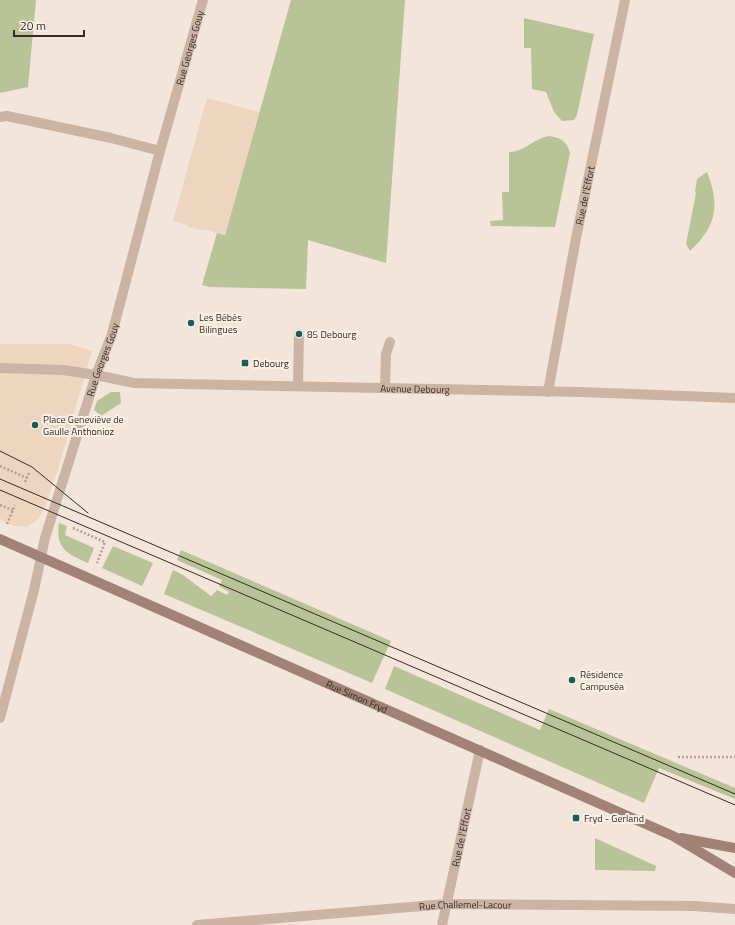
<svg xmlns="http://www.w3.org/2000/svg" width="735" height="925" font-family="'Titillium Web',sans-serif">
<rect width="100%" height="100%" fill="#f3e5da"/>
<g fill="#b8c398">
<polygon points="0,0 36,0 28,87 0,93"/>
<polygon points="291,0 405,0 386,263 308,240 306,289 209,287 202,285 217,233 225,235"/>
<polygon points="524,18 594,34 577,115 574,120 562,121 554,112 546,92 532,89 531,48 524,48"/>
<path d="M549,136C561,138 567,141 570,153L555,227L491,226L490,221L503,220L502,192H509V152C527,151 532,139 549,136Z"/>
<path d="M707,172C720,205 717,226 690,251L686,244L696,193L695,192L697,179Z"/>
<polygon points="111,392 120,392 121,403 101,416 94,410 97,401"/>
<path d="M59,523L67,526L65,535L94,548L88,563C67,554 55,548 59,523Z"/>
<polygon points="113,546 153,563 142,586 102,568"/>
<polygon points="181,550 391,641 372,683 164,594 173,570 183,575 211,596 217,590 227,595 229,592 219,586 222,580 177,560"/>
<polygon points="394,666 540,730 549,709 735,788 735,799 659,768 644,803 385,689"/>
<polygon points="595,838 656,866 655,871 595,870"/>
</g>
<g fill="#edd5bf">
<polygon points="207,98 259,112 225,235 202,229 201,230 187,227 188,225 173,221"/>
<polygon points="0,344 69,344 92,351 58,469 44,509 38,519 27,527 14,526 0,520"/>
</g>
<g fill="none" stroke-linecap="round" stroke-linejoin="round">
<g stroke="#b89d8f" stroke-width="2.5" stroke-dasharray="2 2" stroke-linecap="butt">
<polyline points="0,466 27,478"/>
<polyline points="25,482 29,473"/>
<polyline points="0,505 13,510"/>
<polyline points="7,524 15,505"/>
<polyline points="73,528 105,542 97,563"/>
<polyline points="678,757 735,757"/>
</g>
<g stroke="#ccb4a5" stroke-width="10">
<polyline points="0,117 7,116 111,138 160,151"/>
<polyline points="0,368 63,370 96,375"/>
<polyline points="298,385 299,334"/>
<polyline points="385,388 386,354 390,342"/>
</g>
<g stroke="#ccb4a5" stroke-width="10">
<path id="s1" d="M96,375L134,383L581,392L735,398"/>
<path id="s2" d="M548,392L576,238L625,0"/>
<path id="s3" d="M0,718L34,590L45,538L96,375L112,334L160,151L203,0"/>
<path id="s4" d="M197,925L446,904L694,906L735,909"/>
<path id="s5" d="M442,925L480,750"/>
</g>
<g stroke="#a08276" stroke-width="10">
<path id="s6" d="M0,539L673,836L735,873"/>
<polyline points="681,838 735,848"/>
</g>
<g stroke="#372b27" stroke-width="1">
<polyline points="0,451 32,467 88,513"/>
<polyline points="0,479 735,794"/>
<polyline points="0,490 735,805"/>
</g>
</g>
<g fill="#195c5b" stroke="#fbf0e6" stroke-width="1.5">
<circle cx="191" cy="323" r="4"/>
<circle cx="299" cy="334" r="4"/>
<rect x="241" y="359" width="8" height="8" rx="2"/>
<circle cx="35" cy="425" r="4"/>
<circle cx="572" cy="680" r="4"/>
<rect x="572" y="814" width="8" height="8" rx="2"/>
</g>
<g text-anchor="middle" stroke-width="4" stroke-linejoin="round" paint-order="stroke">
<g font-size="10" fill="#372b27" stroke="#fbf0e6">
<text dy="4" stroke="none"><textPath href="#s3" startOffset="697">Rue Georges Gouy</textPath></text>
<text dy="4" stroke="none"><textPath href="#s2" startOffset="200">Rue de l'Effort</textPath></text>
<text dy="4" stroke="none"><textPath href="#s3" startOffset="373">Rue Georges Gouy</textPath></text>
<text dy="4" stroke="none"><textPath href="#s1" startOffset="320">Avenue Debourg</textPath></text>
<text dy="4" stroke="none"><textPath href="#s6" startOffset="390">Rue Simon Fryd</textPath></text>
<text dy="4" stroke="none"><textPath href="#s5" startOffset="90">Rue de l'Effort</textPath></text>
<text dy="4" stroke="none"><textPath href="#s4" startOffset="269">Rue Challemel-Lacour</textPath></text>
</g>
<g font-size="10" fill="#372b27" stroke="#fbf0e6" text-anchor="start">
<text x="199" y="321">Les Bébés<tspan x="199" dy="12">Bilingues</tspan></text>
<text x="307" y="338">85 Debourg</text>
<text x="253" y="367">Debourg</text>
<text x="43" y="423">Place Geneviève de<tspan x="43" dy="12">Gaulle Anthonioz</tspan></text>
<text x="580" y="678">Résidence<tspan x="580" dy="12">Campuséa</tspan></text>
<text x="584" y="822">Fryd - Gerland</text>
</g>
</g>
<path d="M14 30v6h70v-6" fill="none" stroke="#372b27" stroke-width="2"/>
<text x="20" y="30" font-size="12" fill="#372b27" stroke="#fbf0e6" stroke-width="3" paint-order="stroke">20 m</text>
</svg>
